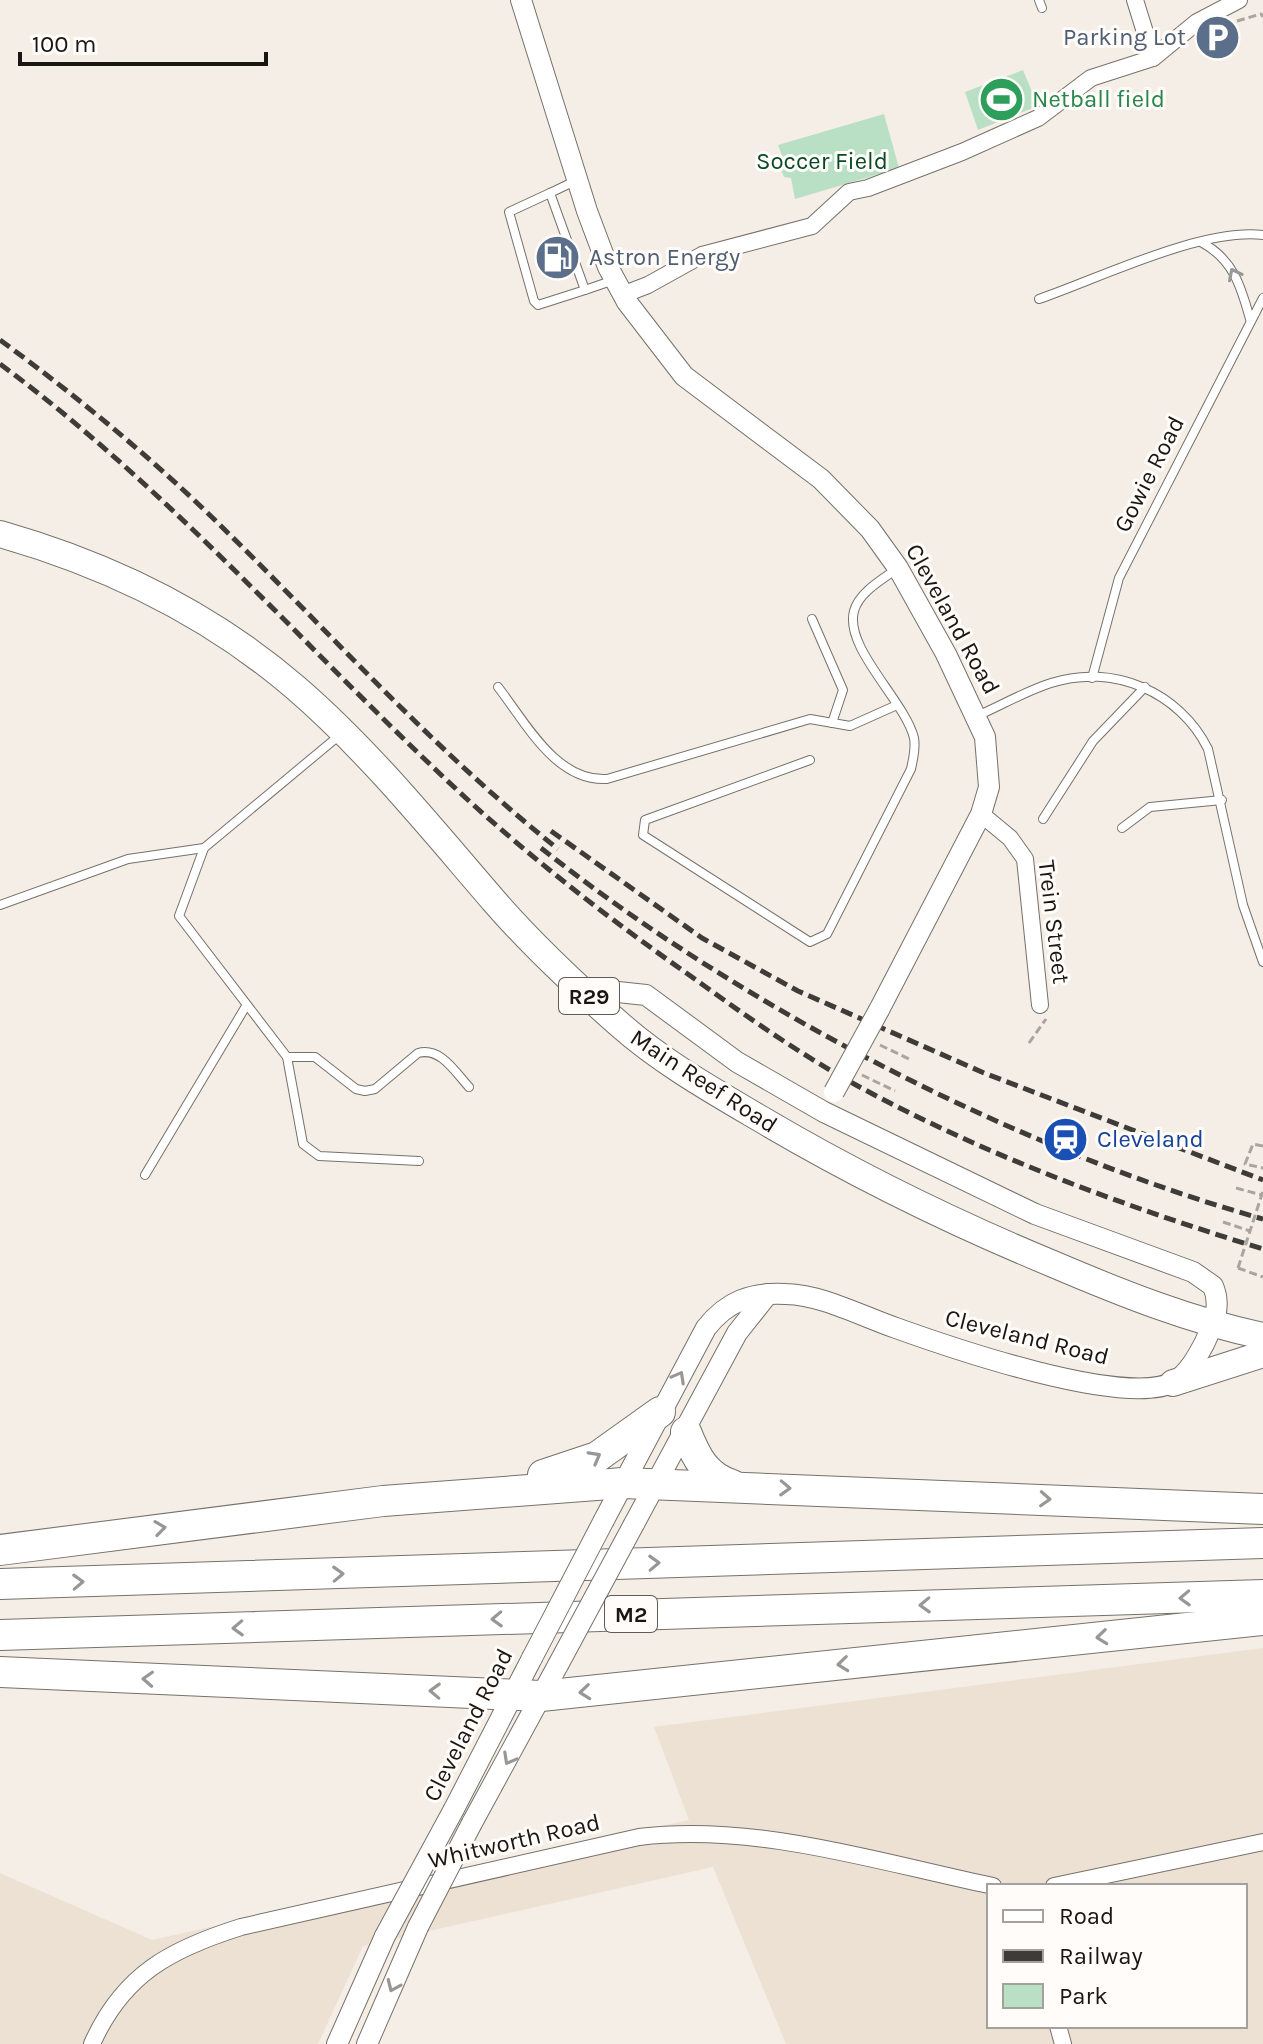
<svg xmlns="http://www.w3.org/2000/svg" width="1263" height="2044" font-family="Karla,sans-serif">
<rect width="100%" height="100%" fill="#f5eee6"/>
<path fill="#ede1d3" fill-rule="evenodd" d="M1263,1648V2044H786L713,1867L363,1946L318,2044H0V1873L152,1940L689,1820L654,1727ZM989,1886H1245V2026H989Z"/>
<g fill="#b9e0c4">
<polygon points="1023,70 1038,106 978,130 965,92"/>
<polygon points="884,114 899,168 795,199 791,178 784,177 780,167 785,163 778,145"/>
</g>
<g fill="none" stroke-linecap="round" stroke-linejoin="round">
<defs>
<g id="service">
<polyline points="1039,0 1042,8"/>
<polyline points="575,181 550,193 585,290 614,280"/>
<polyline points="550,193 509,212 534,301 538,305 585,290"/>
<path d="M1201,242C1233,259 1241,286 1250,319"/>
<path d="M1039,299C1100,278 1201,228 1263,235"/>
<polyline points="812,619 843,690 832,723"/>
<polyline points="1092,678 1119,578 1263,298"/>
<path d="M498,687C526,723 556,782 607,779L810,719L850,726L897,705"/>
<path d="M977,716C1002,705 1026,691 1051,683C1113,663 1180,692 1208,749L1243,905L1263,962"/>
<path d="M341,734L204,848L179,916L287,1057H315L356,1089L365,1091L375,1089L418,1053C441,1047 455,1072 469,1087"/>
<path d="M810,760L645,820L643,835L810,942L827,934L911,769C913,759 916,749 914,738C905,701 844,648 854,611C859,592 883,579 898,568"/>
<polyline points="1043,819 1093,741 1145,687"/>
<polyline points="1122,828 1150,807 1222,800"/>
<polyline points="0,905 128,859 204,848"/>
<polyline points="287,1057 303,1144 319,1156 419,1161"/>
<polyline points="145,1175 246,1006"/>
</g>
<g id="minor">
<polyline points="1135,0 1153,58"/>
<polyline points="622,295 648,285 702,255 812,226 849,192 868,188 962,152 1038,118 1091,78 1153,58 1197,22 1239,0"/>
<polyline points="981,814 1010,838 1025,859 1040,1005"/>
<polyline points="1054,1886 1263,1842"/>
<polyline points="1058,2026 1063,2044"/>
<path d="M92,2044C123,1974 171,1949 241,1927L639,1837C758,1823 877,1862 993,1886"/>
</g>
<g id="tertiary">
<polyline points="521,0 587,211 608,267 627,302 684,376 821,479 870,529 898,568 946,654 985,737 989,787 981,814 879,1010"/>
<path d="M581,988L646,995L737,1062L824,1112L1035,1214L1193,1272L1213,1286C1222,1307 1213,1325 1204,1344C1197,1357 1188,1374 1174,1382C1125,1408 949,1347 896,1328C861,1316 823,1295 786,1294C752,1292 727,1301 706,1328L604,1520"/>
<polyline points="634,1524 737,1333 768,1294"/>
<polyline points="454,1809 532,1658"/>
<polyline points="472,1823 558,1665"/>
<polyline points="337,2044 385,1936"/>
<polyline points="367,2044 418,1927"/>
</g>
<g id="primary">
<path d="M0,534C109,565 210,614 296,688C369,751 431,828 494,901C532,945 576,986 619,1024C663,1063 715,1092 766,1122C858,1176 954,1223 1053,1264C1121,1293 1191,1321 1263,1336"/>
<polyline points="1173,1383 1263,1354"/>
</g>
<g id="motorway">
<path d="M686,1432C696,1457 705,1476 732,1485"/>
<polyline points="543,1475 597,1457 660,1412"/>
<polyline points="0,1550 383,1501 623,1483 1263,1509"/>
<polyline points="0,1584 1263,1543"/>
<polyline points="0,1635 1263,1595"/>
<polyline points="0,1672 541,1696 1263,1620"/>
</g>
</defs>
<use href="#service" stroke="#76716a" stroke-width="10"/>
<use href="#minor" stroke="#76716a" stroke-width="18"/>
<use href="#tertiary" stroke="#76716a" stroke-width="22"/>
<use href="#primary" stroke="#76716a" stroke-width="28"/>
<use href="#motorway" stroke="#76716a" stroke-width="32"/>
<g stroke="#a9a49e" stroke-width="3" stroke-dasharray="8 4" stroke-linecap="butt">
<polyline points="1237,21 1261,14 1263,17"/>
<polyline points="1029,1043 1046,1019"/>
<polyline points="880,1045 909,1059"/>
<polyline points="862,1075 895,1091"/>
<polyline points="1263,1146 1253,1144 1245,1164 1263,1168"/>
<polyline points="1236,1188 1262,1195"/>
<polyline points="1223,1222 1250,1231"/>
<polyline points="1238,1268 1263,1277"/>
</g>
<use href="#service" stroke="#fff" stroke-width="8"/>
<use href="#minor" stroke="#fff" stroke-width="16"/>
<use href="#tertiary" stroke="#fff" stroke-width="20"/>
<use href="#primary" stroke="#fff" stroke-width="26"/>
<use href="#motorway" stroke="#fff" stroke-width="30"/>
<g stroke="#3e3c38" stroke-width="5" stroke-dasharray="12 6" stroke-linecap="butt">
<path d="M0,340C78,397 153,459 222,527C333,636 436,752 558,849"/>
<path d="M0,364C161,483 291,632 436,770C515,846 602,914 692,977C746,1016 798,1053 856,1085C984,1155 1123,1206 1263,1249"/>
<polyline points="551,831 702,938 798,991 984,1073 1263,1180"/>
<path d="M541,848C743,1008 1015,1149 1263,1219"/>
</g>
<defs>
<g id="tertiary-bridge">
<polyline points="834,1092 879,1010"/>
<polyline points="532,1658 604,1520"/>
<polyline points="558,1665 634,1524"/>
<polyline points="418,1927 472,1823"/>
<polyline points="385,1936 454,1809"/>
</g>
</defs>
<use href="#tertiary-bridge" stroke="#76716a" stroke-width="22" stroke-linecap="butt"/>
<polyline stroke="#a9a49e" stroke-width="3" stroke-dasharray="8 4" stroke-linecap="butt" points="1238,1268 1263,1191"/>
<use href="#tertiary-bridge" stroke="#fff" stroke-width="20"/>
</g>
<defs><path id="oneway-chevron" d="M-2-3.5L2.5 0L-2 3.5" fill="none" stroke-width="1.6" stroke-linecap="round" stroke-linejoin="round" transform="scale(2)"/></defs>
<g stroke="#989795">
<use href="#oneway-chevron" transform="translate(1234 274) rotate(-117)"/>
<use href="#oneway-chevron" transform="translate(679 1377) rotate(-61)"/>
<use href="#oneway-chevron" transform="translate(595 1457) rotate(-29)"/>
<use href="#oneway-chevron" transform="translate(785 1488) rotate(2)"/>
<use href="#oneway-chevron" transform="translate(1045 1499) rotate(3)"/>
<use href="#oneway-chevron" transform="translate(160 1528) rotate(-8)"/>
<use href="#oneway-chevron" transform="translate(654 1563) rotate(-2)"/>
<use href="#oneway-chevron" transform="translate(338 1574) rotate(-2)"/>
<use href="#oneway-chevron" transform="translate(78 1582) rotate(-2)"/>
<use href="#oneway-chevron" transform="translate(1185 1598) rotate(178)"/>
<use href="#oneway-chevron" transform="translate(925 1605) rotate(178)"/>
<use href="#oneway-chevron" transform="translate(497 1619) rotate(178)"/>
<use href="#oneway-chevron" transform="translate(238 1628) rotate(178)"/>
<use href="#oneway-chevron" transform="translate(1102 1637) rotate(174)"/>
<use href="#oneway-chevron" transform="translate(843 1664) rotate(174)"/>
<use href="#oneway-chevron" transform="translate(148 1679) rotate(-177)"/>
<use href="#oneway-chevron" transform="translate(435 1691) rotate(-178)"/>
<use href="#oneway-chevron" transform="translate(585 1692) rotate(174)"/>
<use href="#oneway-chevron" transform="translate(509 1759) rotate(119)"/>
<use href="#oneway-chevron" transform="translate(393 1986) rotate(114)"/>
</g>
<defs>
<symbol id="parking-disc" viewBox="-11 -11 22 22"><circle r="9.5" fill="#5c6f8a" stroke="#fffcf9"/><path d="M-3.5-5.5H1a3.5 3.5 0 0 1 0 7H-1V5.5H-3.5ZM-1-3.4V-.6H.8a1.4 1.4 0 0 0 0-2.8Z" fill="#fff"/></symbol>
<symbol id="stadium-disc" viewBox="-11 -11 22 22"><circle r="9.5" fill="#2e9e5b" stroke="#fffcf9"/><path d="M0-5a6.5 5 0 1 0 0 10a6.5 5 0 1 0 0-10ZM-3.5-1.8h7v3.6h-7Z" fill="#fff"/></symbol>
<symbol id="fuel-disc" viewBox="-11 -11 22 22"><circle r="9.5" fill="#5c6f8a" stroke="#fffcf9"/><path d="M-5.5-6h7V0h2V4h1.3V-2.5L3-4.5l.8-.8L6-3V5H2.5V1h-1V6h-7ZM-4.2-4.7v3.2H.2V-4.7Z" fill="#fff"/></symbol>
<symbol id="station-disc" viewBox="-11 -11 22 22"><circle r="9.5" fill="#1a4fb4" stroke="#fffcf9"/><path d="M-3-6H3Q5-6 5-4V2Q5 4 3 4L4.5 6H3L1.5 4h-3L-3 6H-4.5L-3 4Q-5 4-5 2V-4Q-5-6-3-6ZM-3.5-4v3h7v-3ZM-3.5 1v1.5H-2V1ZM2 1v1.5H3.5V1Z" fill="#fff"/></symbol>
</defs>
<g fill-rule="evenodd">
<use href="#parking-disc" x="1192" y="12" width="51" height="51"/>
<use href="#stadium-disc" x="976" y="74" width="51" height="51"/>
<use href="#fuel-disc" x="532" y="232" width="51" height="51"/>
<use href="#station-disc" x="1040" y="1114" width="51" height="51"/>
</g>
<g text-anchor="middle" stroke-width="6" stroke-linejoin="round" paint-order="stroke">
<g fill="#fffcf9" stroke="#5e5c59" stroke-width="2">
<rect x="559" y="978" width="60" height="36" rx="6"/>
<rect x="605" y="1596" width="52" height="36" rx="6"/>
</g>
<g font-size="22" font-weight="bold" fill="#191714">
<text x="589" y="1004">R29</text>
<text x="631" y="1622">M2</text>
</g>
<g font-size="24" fill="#4e5e75" stroke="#fffcf9" text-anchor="end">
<text x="1186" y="45">Parking Lot</text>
<text x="589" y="265" text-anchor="start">Astron Energy</text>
</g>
<g font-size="24" fill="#27864d" stroke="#fffcf9" text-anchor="start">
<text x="1032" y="107">Netball field</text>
</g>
<g font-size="24" fill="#094a26" stroke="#fffcf9">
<text x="822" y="169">Soccer Field</text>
</g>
<g font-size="24" fill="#191714" stroke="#fffcf9">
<text transform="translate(1149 474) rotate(-63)" y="8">Gowie Road</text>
<text transform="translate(953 619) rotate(61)" y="8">Cleveland Road</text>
<text transform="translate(1054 922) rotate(83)" y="8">Trein Street</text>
<text transform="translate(704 1081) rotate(33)" y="8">Main Reef Road</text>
<text transform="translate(1027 1337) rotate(14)" y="8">Cleveland Road</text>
<text transform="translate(468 1725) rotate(-63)" y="8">Cleveland Road</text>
<text transform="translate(514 1841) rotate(-13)" y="8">Whitworth Road</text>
</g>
<g font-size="24" fill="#164399" stroke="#fffcf9" text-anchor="start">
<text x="1097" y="1147">Cleveland</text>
</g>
</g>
<rect x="987" y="1884" width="260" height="144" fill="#fffcf9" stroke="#a3a09d" stroke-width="2"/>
<rect x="1003" y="1910" width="40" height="12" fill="#ffffff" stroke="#a3a09d" stroke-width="2"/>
<text x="1059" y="1924" font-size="24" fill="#191714">Road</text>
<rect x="1003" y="1950" width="40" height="12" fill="#3e3c38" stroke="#a3a09d" stroke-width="2"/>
<text x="1059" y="1964" font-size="24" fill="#191714">Railway</text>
<rect x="1003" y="1984" width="40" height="24" fill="#b9e0c4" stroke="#a3a09d" stroke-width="2"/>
<text x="1059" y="2004" font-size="24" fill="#191714">Park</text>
<path d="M20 52v12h246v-12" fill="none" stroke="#191714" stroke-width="4"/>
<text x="32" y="52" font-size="24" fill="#191714" stroke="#fffcf9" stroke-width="6" paint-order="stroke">100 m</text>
</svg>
